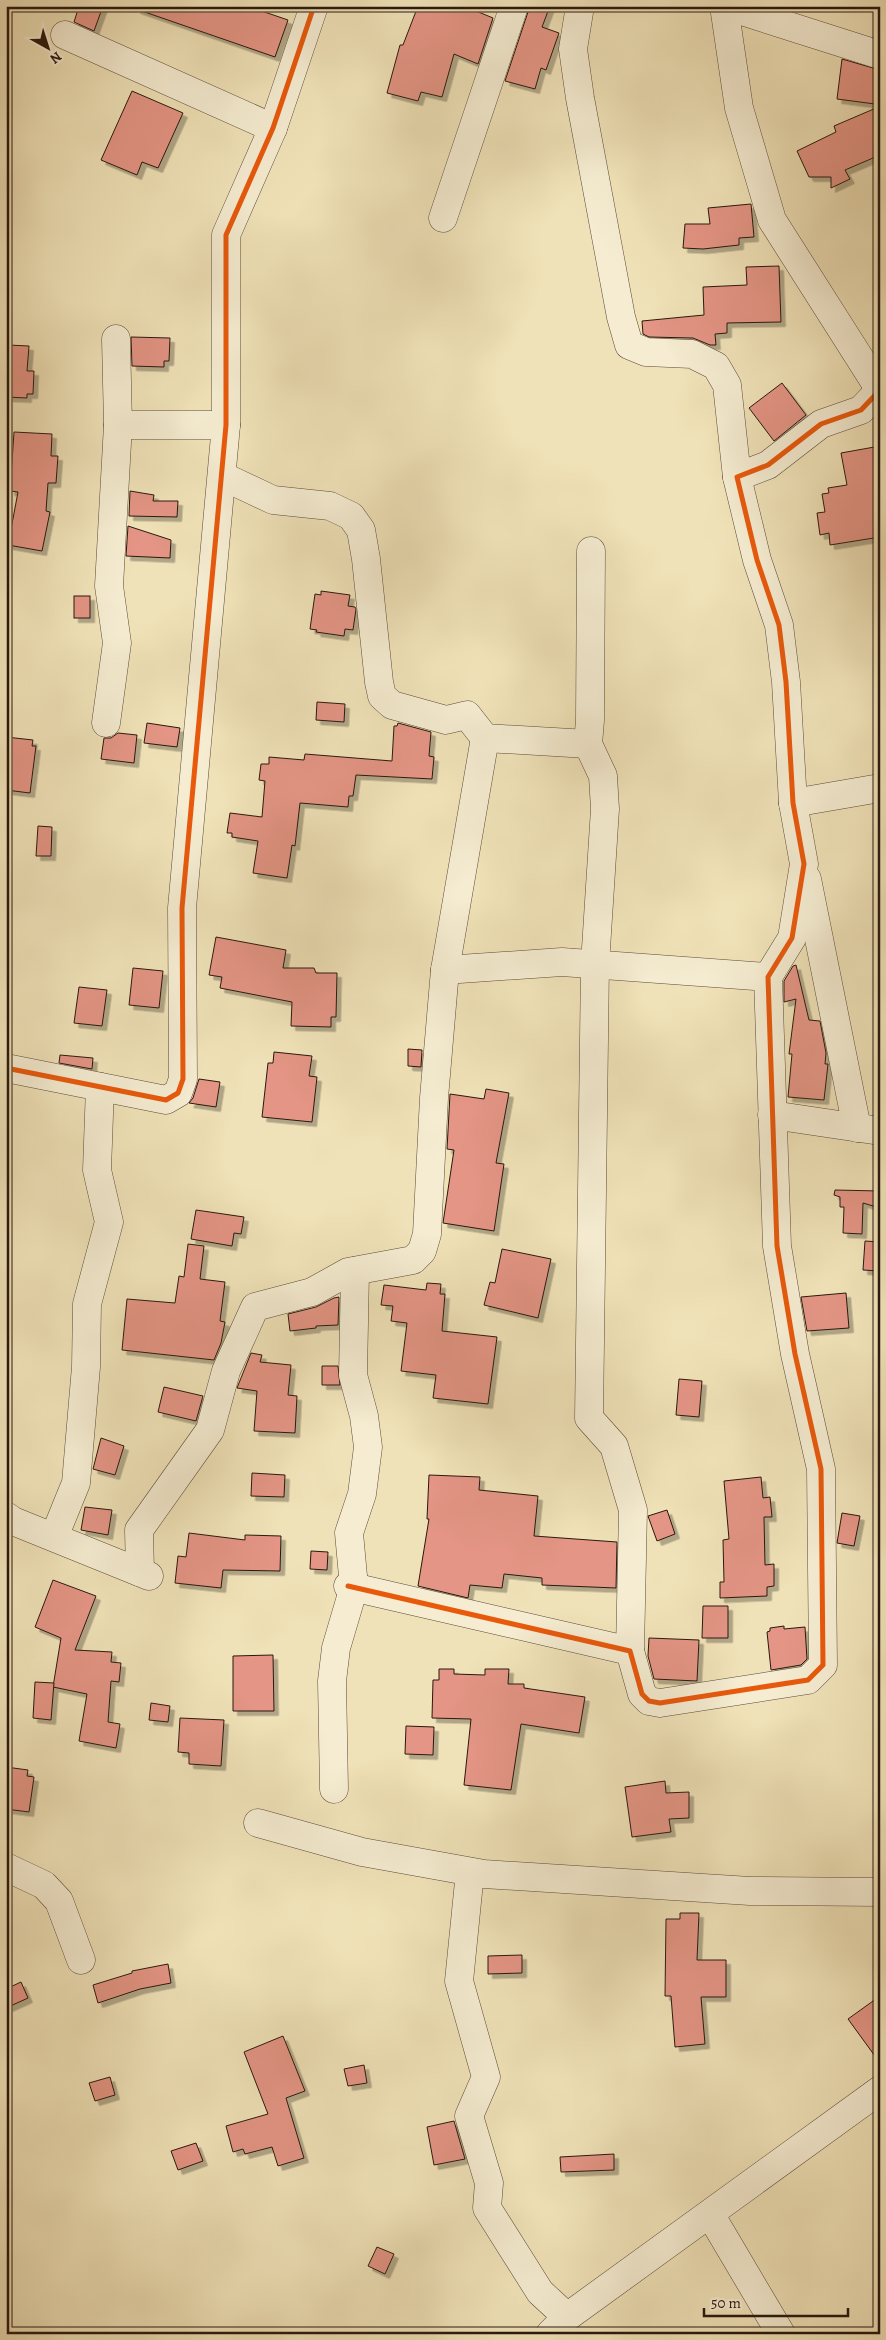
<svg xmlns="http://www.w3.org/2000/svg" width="886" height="2340" font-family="Alegreya,serif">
<defs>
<filter id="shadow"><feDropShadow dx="4.5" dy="4.5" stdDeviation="0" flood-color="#0004"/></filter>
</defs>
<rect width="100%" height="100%" fill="#f0e2b8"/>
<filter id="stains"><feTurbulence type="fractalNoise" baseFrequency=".004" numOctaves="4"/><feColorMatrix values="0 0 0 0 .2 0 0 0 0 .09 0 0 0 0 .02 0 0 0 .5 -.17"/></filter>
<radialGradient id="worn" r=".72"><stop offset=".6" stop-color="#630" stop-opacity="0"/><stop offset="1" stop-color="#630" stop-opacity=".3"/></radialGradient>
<g fill="#e49585" stroke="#29180e" filter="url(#shadow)">
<polygon points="79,6 103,6 94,31 74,22"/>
<polygon points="137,6 247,6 288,20 275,57 136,9"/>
<polygon points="418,6 464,6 493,18 478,64 454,54 442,97 421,92 418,101 387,93 400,45 403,45"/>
<polygon points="530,6 550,6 542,27 559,33 546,70 541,68 535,89 505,81"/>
<polygon points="842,59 880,70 875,104 837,99"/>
<polygon points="132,91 183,113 158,168 142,162 137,175 101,160"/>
<polygon points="876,108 880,118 880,155 845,170 850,179 831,188 831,177 809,177 797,151 836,132 834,126"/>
<polygon points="751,204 754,237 739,238 739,245 703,249 683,248 685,224 710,224 708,208"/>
<polygon points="779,266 781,322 727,323 727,333 715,334 716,345 710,345 693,338 649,337 643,334 642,321 704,315 703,287 747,285 746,267"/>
<polygon points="131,337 170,338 169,361 164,361 164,367 132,366"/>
<polygon points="8,345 29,346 27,371 34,371 33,394 27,394 27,398 6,397"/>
<polygon points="782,383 806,415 774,441 749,408"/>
<polygon points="14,432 52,434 51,456 58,456 56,483 48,483 46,511 50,512 42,551 8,545 18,492 10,491"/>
<polygon points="880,446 880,537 830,545 829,533 820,535 817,513 825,512 822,494 829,493 828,488 847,485 841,453"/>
<polygon points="130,491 154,495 153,501 178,501 177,517 129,516"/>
<polygon points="128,526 171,540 170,558 126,556"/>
<polygon points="321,591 350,595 348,606 355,607 356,609 353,630 345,629 344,636 316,632 317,630 310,629 315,594 321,595"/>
<rect x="74" y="596" width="16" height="22"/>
<polygon points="317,702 345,704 344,722 316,720"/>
<polygon points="147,723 180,728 177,747 144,743"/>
<polygon points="398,723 431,732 429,756 434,757 432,779 356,775 353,796 349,796 348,807 300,803 295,846 292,845 287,878 253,873 258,841 232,837 232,833 227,833 230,813 262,817 265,781 259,780 261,764 269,764 269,757 304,760 305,754 392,761 394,726 397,726"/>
<polygon points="118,733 137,735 134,763 101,759 104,738 111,738"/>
<polygon points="6,737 33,740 32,746 36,746 30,793 6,790"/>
<polygon points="38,826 52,827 51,856 36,856"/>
<polygon points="216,937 286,950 283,968 314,968 316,973 337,973 336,1017 331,1017 331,1027 291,1026 292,1002 220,988 222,977 209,975"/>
<polygon points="796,965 809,1020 820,1021 826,1053 825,1064 828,1064 824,1100 788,1097 792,1054 789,1054 796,999 784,1002 784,981 793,966"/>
<polygon points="133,968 163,971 159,1008 129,1005"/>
<polygon points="79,987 107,990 102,1026 74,1023"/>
<polygon points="408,1049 422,1050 421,1067 408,1066"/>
<polygon points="274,1052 312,1056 309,1076 317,1077 312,1122 262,1117 268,1063 273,1063"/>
<polygon points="60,1055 93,1058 92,1069 59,1063"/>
<polygon points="199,1079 220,1082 216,1107 189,1103 193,1098"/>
<polygon points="486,1089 509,1093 496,1163 504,1164 494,1231 443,1223 454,1150 447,1149 450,1094 484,1099"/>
<polygon points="835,1190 880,1191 880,1208 863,1203 862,1234 843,1233 844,1207 840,1207 840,1197 834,1195"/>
<polygon points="196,1210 244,1217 241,1234 234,1233 232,1246 191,1239"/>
<polygon points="865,1241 880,1242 880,1271 863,1270"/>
<polygon points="188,1244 204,1246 200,1279 225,1282 220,1321 225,1322 221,1343 214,1360 122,1350 127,1299 175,1303 179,1276 184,1277"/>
<polygon points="502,1249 551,1259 538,1318 484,1305 490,1282 495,1283"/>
<polygon points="427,1283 441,1284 440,1294 445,1294 442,1331 497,1337 488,1404 433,1398 436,1375 401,1371 407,1323 391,1321 393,1306 381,1305 384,1285 426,1290"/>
<polygon points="846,1293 849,1328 807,1331 801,1297"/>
<polygon points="339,1297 338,1325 316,1326 316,1328 290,1331 288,1314 316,1307 334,1298"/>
<polygon points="251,1353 262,1355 260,1362 291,1365 288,1395 297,1396 295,1433 254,1431 257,1391 237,1388"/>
<polygon points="322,1366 338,1366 340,1385 322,1385"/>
<polygon points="679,1379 702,1381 699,1417 676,1415"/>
<polygon points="164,1387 203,1396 196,1421 158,1412"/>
<polygon points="101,1438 124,1446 115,1475 93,1469"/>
<polygon points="252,1473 285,1475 284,1497 251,1496"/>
<polygon points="429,1475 480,1477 479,1490 538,1496 534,1536 617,1542 616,1588 542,1585 542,1578 504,1574 502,1588 470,1585 468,1598 418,1586 429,1519 427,1519"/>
<polygon points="761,1477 763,1498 770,1497 772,1517 764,1517 765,1565 774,1564 774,1586 767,1587 767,1596 720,1598 720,1582 724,1582 723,1540 729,1539 724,1481"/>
<polygon points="85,1507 112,1510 108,1535 81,1530"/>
<polygon points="667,1510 675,1534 657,1541 648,1516"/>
<polygon points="842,1513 860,1516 854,1546 837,1543"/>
<polygon points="189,1533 245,1540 245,1535 281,1536 280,1571 223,1570 221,1588 175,1583 178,1556 186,1557"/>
<polygon points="311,1551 328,1552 327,1570 310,1569"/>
<polygon points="53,1580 96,1596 75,1650 112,1652 111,1662 121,1663 119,1682 111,1681 108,1722 120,1724 116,1748 79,1741 87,1694 53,1687 61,1638 35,1627"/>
<polygon points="703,1606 728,1606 728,1638 702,1638"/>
<polygon points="784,1626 784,1629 805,1627 807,1659 801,1665 771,1670 767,1632 770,1631 770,1628"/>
<polygon points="649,1638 699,1640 697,1681 654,1679 648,1656"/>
<polygon points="273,1655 274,1711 233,1711 233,1656"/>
<polygon points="439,1669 454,1669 454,1674 485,1675 485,1669 509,1669 508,1684 524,1684 524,1688 585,1697 579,1733 521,1724 511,1790 464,1785 471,1719 432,1718 433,1680 439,1680"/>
<polygon points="35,1682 54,1683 51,1720 33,1718"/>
<polygon points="151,1703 170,1706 168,1722 149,1720"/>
<polygon points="180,1718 224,1720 221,1766 189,1764 189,1753 178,1752"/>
<polygon points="406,1726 434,1727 433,1755 405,1754"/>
<polygon points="6,1767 28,1770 27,1776 34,1777 29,1812 6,1809"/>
<polygon points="665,1781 666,1793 689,1792 689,1818 669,1819 671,1832 632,1837 625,1787"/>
<polygon points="680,1913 699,1913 697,1960 726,1960 726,1997 701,1997 705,2044 675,2047 671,1996 665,1996 666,1919 680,1919"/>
<polygon points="522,1955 522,1973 488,1974 488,1956"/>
<polygon points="168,1964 171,1983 140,1989 98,2003 93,1985 132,1973 132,1971"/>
<polygon points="21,1982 28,1998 6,2008 6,1989"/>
<polygon points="880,1996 880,2063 848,2019"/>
<polygon points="283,2036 305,2091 286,2098 304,2158 278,2166 272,2147 245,2154 243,2149 233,2152 226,2126 268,2114 244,2052"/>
<polygon points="364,2065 367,2083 348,2086 344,2069"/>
<polygon points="110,2077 115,2095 95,2101 89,2083"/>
<polygon points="454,2121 465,2159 434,2165 427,2127"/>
<polygon points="196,2143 203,2161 178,2170 171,2151"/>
<polygon points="614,2154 614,2170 561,2172 560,2157"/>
<polygon points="377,2247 394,2254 385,2274 368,2266"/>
</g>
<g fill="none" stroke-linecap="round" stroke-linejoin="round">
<defs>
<g id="minor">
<polyline points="580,6 573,49 580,98 621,317 629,345 646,352 692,354 716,366 727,385 737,477"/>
<polyline points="724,6 739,108 772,220 880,390"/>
<polyline points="726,6 880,55"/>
<polyline points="65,35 273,128"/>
<polyline points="443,218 514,6"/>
<polyline points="116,339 118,425"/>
<polyline points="222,476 273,500 330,506 351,516 361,530 366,559 379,682 382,696 392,705 446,720 467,715 485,738 588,744"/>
<polyline points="591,551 590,720 588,744 603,776 605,809 595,964 589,1418 614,1446 633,1510 630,1651"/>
<polyline points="106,723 117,643 109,586 118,425 226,425"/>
<polyline points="793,803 880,788"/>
<polyline points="807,879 857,1128"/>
<polyline points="445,970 562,962 768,977"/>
<polyline points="6,1068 166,1100 178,1093 183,1079 182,908 226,425 226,235 273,128 314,6"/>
<polyline points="772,1115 880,1131"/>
<polyline points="6,1516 13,1521 149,1576"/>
<polyline points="54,1537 76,1483 86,1367 87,1304 109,1222 97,1170 100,1087"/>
<polyline points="140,1572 139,1530 210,1430 226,1371 255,1307 312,1292 348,1272 413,1260 422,1251 427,1234 434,1098 445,970 485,738"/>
<polyline points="348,1586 630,1651 642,1694 649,1701 660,1703 808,1680 823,1665 821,1469 795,1354 777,1246 768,977 792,938 804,864 793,803 786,682 779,625 757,560 737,477 768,465 821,424 861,410 880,390"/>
<polyline points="334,1789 332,1681 336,1648 354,1587 349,1533 362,1494 368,1447 364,1416 353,1375 355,1271"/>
<polyline points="258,1823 362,1852 484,1874 750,1891 880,1892"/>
<polyline points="6,1867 44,1885 59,1901 81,1960"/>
<polyline points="470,1872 459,1981 486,2077 469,2116 489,2183 487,2208 540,2292 567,2317"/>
<polyline points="710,2214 781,2334"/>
<polyline points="550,2334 567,2317 880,2090"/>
</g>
</defs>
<use href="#minor" stroke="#5b4a38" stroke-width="29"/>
<use href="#minor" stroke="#f5ecd1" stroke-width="28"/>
<defs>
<g id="cycleway">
<polyline points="6,1068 166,1100 178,1093 183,1079 182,908 226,425 226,235 273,128 314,6"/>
<polyline points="348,1586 630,1651 642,1694 649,1701 660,1703 808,1680 823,1665 821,1469 795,1354 777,1246 768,977 792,938 804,864 793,803 786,682 779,625 757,560 737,477 768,465 821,424 861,410 880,390"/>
</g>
</defs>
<use href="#cycleway" stroke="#f5ecd1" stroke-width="8"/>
<use href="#cycleway" stroke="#e8590c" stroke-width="5"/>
</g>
<rect width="886" height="2340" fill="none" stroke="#f0e2b8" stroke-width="25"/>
<rect x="8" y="8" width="871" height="2325" fill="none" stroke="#29180e" stroke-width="2.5"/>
<rect x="12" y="12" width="861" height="2315" fill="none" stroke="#29180e"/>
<g transform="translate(48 48) rotate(141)" stroke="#f5ecd1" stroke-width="4" paint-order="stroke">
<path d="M0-4L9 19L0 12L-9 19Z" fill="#29180e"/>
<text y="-8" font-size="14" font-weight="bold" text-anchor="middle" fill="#29180e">N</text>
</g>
<path d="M704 2308v8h144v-8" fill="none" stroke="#29180e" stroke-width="2.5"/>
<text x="711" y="2308" font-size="15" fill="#29180e" stroke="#f5ecd1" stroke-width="4" paint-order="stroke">50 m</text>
<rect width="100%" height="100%" filter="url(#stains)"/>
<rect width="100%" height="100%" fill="url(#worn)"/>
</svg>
